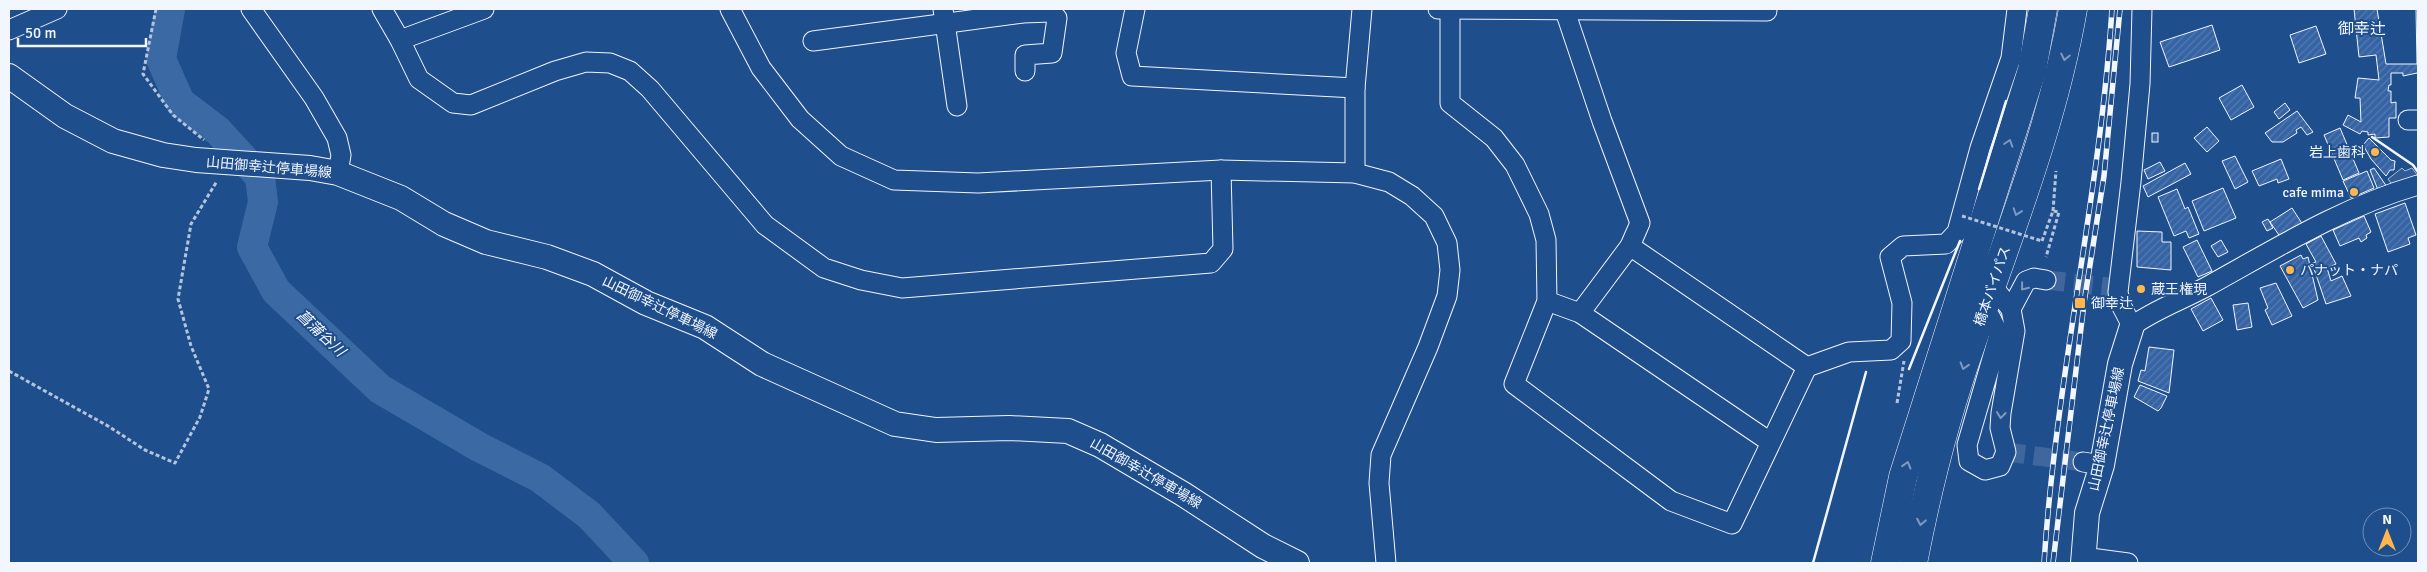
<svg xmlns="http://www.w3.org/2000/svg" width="2427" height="572" font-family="Signika,'Noto Sans JP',sans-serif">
<defs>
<pattern id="building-hatch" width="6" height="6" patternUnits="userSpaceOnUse" patternTransform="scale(1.25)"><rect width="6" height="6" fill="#3563a3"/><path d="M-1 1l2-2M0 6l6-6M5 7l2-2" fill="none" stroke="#537ab1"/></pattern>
</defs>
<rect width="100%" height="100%" fill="#1f4e8c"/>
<polygon fill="#305b95" stroke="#a8bbd7" points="2402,168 2405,171 2412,168 2418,176 2393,186 2388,179"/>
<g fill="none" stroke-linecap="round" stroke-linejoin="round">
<polyline stroke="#3b69a3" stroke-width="30" points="170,9 161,59 180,102 218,131 260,177 263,202 252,247 276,291 380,389 479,447 540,478 589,515 634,563"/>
</g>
<g fill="url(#building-hatch)" stroke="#f2f6ff">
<polygon points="2354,9 2377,9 2386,64 2417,64 2416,9 2418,9 2418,75 2417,73 2403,76 2403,73 2391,73 2391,85 2389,85 2388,91 2391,91 2391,103 2396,102 2396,118 2389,118 2389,137 2375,138 2375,134 2368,135 2368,132 2362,131 2360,134 2343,125 2348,115 2361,122 2360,98 2355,98 2358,78 2379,80 2376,55 2359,57"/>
<polygon points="2212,25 2220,50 2169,67 2160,42"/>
<polygon points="2316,26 2326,54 2299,63 2290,35"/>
<polygon points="2242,85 2254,107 2231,120 2219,98"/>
<polygon points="2285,103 2290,110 2279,119 2274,112"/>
<polygon points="2297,111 2313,132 2307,135 2301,127 2296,130 2297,133 2283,142 2272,142 2265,133"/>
<polygon points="2207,127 2219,141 2207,152 2194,138"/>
<polygon points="2340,128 2359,173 2343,180 2324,135"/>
<rect x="2152" y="133" width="6" height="9"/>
<polygon points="2369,138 2391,160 2395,161 2394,170 2390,170 2386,176 2371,159 2363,145"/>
<polygon points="2235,156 2248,182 2235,189 2222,161"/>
<polygon points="2281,159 2289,179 2278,183 2277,179 2259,186 2252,171"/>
<polygon points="2160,162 2165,171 2148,179 2144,170"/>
<polygon points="2185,163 2191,174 2148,197 2143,186"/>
<polygon points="2374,168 2387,187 2378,190 2370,170"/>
<polygon points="2367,171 2374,188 2351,198 2343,181"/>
<polygon points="2223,188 2236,218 2204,231 2192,201"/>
<polygon points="2177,189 2185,209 2188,207 2199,234 2189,238 2186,231 2174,236 2158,197"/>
<polygon points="2405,203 2416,235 2408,238 2410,244 2388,252 2375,214"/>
<polygon points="2292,208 2303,225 2281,238 2270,222"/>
<polygon points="2364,216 2371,232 2366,235 2367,238 2361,242 2359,238 2340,246 2333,230"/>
<polygon points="2268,219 2273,228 2267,231 2262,222"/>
<polygon points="2137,231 2162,232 2162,242 2171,242 2171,270 2137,267"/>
<polygon points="2321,236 2336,264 2327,268 2331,281 2342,276 2351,296 2326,304 2312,263 2316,262 2306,244"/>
<polygon points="2197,240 2212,271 2198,277 2183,247"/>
<polygon points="2221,240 2228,252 2218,257 2211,246"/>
<polygon points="2301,255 2303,259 2308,257 2318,300 2303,308 2280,266"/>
<polygon points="2276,283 2292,316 2272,325 2265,310 2268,308 2260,288"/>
<polygon points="2211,298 2223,320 2203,331 2191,309"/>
<polygon points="2248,303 2252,327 2237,330 2233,305"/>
<polygon points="2149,347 2174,350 2169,393 2138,381 2141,370 2145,371"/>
<polygon points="2140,385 2167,396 2161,408 2158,411 2134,397"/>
</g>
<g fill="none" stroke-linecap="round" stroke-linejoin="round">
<g stroke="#3f679d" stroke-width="19" stroke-dasharray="19 9" stroke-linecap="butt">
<polyline points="2046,280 2110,287"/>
<polyline points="2006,452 2083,462"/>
</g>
<defs>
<g id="minor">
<polyline points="251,9 314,98 337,138 341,155 338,173"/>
<polyline points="382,9 400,40 419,79 453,103 471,105 555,71 586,62 610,63 630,71 650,89 765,225 824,268 861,280 902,288 1211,263 1223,249 1221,170"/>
<polyline points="730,9 761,68 800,119 841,156 894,180 978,183 1221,170 1355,173 1389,182 1412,196 1434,216 1447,243 1450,270 1447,296 1428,347 1381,455 1379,483 1386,563"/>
<polyline points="943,9 957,106"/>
<polyline points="1135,9 1126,53 1132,76 1355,88"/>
<polyline points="1438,9 1767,11"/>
<path d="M2142,9L2140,84L2131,182L2118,292L2121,305L2132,326C2156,309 2180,301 2206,287C2275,249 2342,207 2418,185"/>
<polyline points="1450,10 1450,103 1494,138 1515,165 1539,214 1546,240 1547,301 1514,384 1671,501 1732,524 1807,367 1849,352 1891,350 1901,341 1902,303 1890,257 1903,246 1946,244 1957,232 1980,148 2011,58 2017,9"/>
<polyline points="1565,11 1602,121 1640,223 1630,246 1580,313"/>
<polyline points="9,30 57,9"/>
<polyline points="400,40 484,9"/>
<polyline points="813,41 1023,13 1051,12 1057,18 1052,53 1025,55 1025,71"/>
<polyline points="2408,120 2418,120"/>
<polyline points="1355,173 1355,88 1362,9"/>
<polyline points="1630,246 1807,367"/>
<polyline points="1547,301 1580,313 1770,442"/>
<polyline points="1977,303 1991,318 1999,335 1967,445 1969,461 1985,470 2000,466 2006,452 2000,428 2001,413 2015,331 2011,309 1986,278"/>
<polyline points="2011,309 2026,281 2034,278 2046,280"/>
<polyline points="2083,462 2102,465"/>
<polyline points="2083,557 2128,563"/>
</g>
<g id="major">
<polyline points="9,76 65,116 113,141 163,155 196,160 310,168 338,173 401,198 444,224 486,242 547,257 593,274 646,303 705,327 762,364 895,424 936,430 1009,428 1068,431 1100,445 1183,494 1263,546 1297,563"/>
<polyline points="2083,563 2087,513 2102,465 2120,364 2132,326"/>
</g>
<g id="highway">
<polyline points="1885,563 1903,477 2032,70 2043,9"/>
<path d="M1913,563C1927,491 1945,418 1970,348C2008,236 2053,125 2073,9"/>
</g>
</defs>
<use href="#minor" stroke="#f2f6ff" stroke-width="21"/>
<use href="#major" stroke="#f2f6ff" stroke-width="26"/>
<use href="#highway" stroke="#f2f6ff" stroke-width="29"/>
<g stroke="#b3c4dc" stroke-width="3" stroke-dasharray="4 2.5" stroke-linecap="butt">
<polyline points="156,9 143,74 173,115 204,140"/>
<polyline points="2053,211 2056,171"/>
<polyline points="2042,241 2053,211 2059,212 2046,257"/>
<polyline points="9,371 108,426 145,450 175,463 200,417 209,389 191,346 178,299 191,224 217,181"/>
<polyline points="1897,403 1904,361"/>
</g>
<use href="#minor" stroke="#1f4e8c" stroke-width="19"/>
<use href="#major" stroke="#1f4e8c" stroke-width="24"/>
<use href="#highway" stroke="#1f4e8c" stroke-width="28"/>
<defs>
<g id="rail">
<path d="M2044,563C2056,377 2100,195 2112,9"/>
<polyline points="2053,563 2084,303 2104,176 2120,9"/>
</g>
</defs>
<use href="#rail" stroke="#f2f6ff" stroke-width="5.5"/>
<use href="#rail" stroke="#1f4e8c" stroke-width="4" stroke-dasharray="11" stroke-linecap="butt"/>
<polyline stroke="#b3c4dc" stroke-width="3" stroke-dasharray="4 2.5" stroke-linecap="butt" points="1962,216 2042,241"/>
<g stroke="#f2f6ff" stroke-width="2.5">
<polyline points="2372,137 2413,165 2418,172"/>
<polyline points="1979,189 2006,101"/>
<polyline points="1909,369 1960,241"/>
<polyline points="1813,563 1866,372"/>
</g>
</g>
<defs><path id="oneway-chevron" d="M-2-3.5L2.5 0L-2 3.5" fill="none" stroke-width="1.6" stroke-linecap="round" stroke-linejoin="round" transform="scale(1.25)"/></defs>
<g stroke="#7e9ac0">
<use href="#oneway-chevron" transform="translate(2065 57) rotate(102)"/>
<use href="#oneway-chevron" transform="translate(2009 143) rotate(-72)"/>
<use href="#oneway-chevron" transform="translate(2017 212) rotate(109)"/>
<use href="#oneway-chevron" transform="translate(2024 287) rotate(129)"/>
<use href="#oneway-chevron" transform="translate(1964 366) rotate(107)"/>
<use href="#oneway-chevron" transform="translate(2001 415) rotate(96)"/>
<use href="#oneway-chevron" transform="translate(1907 465) rotate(-73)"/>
<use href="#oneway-chevron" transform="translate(1921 522) rotate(101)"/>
</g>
<g fill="#ffb74d" stroke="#1f4e8c" stroke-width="2">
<circle cx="2375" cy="152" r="5"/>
<circle cx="2354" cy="192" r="5"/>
<circle cx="2290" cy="270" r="5"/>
<circle cx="2141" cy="289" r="5"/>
<rect x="2074" y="297" width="12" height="12" rx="2.5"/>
</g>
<g text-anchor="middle" stroke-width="4" stroke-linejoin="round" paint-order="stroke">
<g font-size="14" fill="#f2f6ff" stroke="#1f4e8c" text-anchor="start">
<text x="2365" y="157" text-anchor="end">岩上歯科</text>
<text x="2344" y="197" text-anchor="end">cafe mima</text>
<text x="2300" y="275">パナット・ナパ</text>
<text x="2151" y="294">蔵王権現</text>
<text x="2091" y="308">御幸辻</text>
</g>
<g font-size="14" fill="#f2f6ff" stroke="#1f4e8c">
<text transform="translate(269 167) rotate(5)" y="5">山田御幸辻停車場線</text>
<text transform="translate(1992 286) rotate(-71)" y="5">橋本バイパス</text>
<text transform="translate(660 307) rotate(26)" y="5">山田御幸辻停車場線</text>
<text transform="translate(2106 429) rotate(-78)" y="5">山田御幸辻停車場線</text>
<text transform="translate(1146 473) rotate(30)" y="5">山田御幸辻停車場線</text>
</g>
<g font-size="15" font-style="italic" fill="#f2f6ff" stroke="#1f4e8c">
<text transform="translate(321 333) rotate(43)" y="5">菖蒲谷川</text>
</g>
<g font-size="16" fill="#f2f6ff" stroke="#1f4e8c">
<text x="2362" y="34">御幸辻</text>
</g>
</g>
<rect width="2427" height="572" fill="none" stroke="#f2f6ff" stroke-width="20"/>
<g transform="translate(2387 532)"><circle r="24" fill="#1f4e8c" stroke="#7391ba"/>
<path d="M0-4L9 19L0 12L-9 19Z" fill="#ffb74d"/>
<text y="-8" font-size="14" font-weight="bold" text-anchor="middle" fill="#f2f6ff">N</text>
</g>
<path d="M18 38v8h128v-8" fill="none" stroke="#f2f6ff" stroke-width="2.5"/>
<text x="25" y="38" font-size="15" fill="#f2f6ff" stroke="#1f4e8c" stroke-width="4" paint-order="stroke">50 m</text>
</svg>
